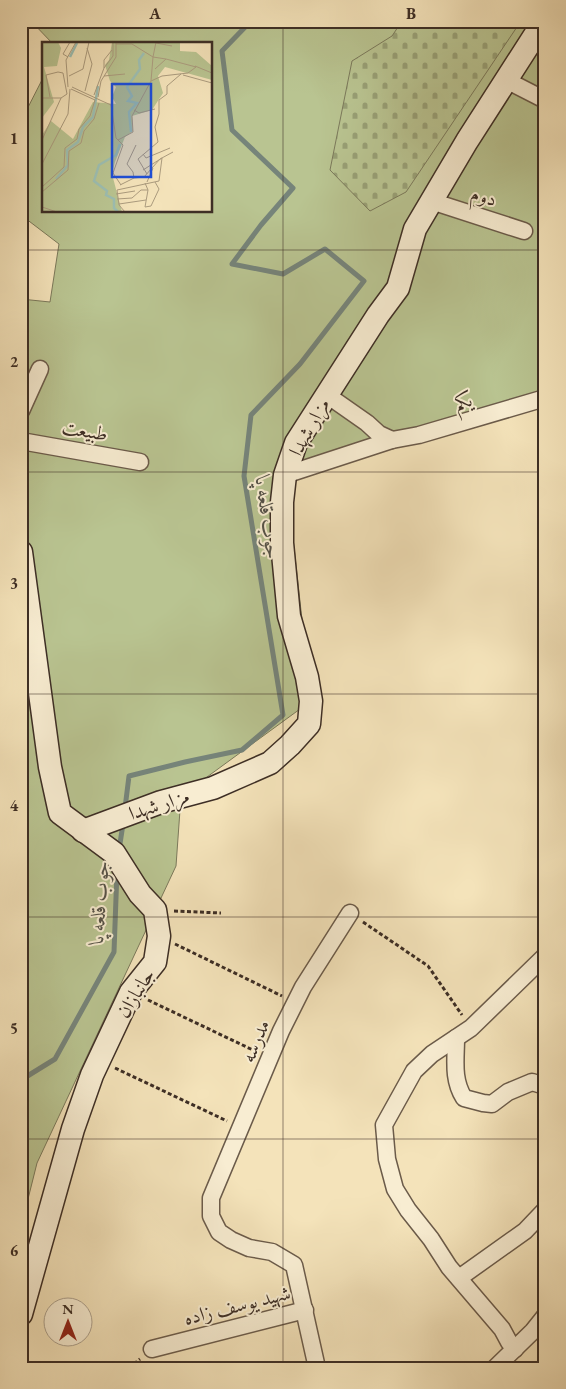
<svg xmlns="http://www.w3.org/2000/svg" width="566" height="1389" font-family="'EB Garamond',Amiri,serif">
<defs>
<pattern id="cemetery-stones" width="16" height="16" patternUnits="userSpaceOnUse" patternTransform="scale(1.25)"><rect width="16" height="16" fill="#b9c491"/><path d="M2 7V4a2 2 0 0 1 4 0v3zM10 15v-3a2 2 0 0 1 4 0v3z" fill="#98a076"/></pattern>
</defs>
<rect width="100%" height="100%" fill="#f4e3ba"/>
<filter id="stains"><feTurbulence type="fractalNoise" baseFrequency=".004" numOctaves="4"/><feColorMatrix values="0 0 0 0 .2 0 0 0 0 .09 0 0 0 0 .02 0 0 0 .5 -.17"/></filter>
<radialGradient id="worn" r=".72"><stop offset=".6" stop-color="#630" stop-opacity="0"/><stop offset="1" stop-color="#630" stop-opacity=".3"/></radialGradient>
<polygon fill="#b9c491" stroke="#7b795b" points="31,21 545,21 545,401 286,475 311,701 181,796 176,866 37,1163 21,1227 21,299 50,302 59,244 21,215 21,121 44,76 44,211 211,211 211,44 53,44"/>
<polygon fill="url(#cemetery-stones)" stroke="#7b795b" points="402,21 521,21 406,192 370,211 330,170 352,61 392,36"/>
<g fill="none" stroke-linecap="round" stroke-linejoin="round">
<g stroke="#76847a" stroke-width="5">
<polyline points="125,808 129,776 185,762 242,750 283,715 244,476 251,415 300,364 364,281 325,249 283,274 232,264 261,225 293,188 232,130 222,51 251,21"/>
<polyline points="119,850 123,824"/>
<polyline points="21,1080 55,1059 114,952 117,871"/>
</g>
<defs>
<g id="street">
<polyline points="506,80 545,100"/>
<polyline points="431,201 524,231"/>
<polyline points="327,395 367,423 379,434 392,440 419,435 545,398"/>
<polyline points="21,411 40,369"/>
<polyline points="21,441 140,462"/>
<polyline points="285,475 392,440"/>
<path d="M456,1038C456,1059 452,1079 464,1098L483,1103L492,1104L508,1092L532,1082L545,1086"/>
<polyline points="459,1278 525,1231 545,1210"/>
<polyline points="152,1349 305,1310"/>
<polyline points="515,1349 509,1342 502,1329 449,1267 431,1239 408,1210 395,1189 387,1159 384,1125 414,1071 432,1054 471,1028 545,956"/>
<polyline points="317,1368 294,1265 272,1252 249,1248 231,1240 219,1232 211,1216 211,1198 281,1031 303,987 350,913"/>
<polyline points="495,1368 533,1331 545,1316"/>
</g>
<g id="secondary">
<polyline points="21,552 50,767 60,813 114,853 140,894 155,910 159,936 155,962 131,992 92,1075 73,1129 21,1314"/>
<polyline points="83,831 161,802 213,788 270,763 290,745 309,724 311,701 307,677 289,616 282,543 282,502 285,475 296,443 378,315 398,288 415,229 467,141 544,21"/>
</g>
</defs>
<use href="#street" stroke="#6b5b4a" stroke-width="19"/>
<use href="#secondary" stroke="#3d2e25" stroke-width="25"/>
<g stroke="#3d2e25" stroke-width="3" stroke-dasharray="4 2.5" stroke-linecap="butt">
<polyline points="174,911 221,913"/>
<polyline points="363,922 428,966 462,1015"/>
<polyline points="175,944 282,996"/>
<polyline points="148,1000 255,1051"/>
<polyline points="115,1068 227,1121"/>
<polyline points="129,1368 140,1359"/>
</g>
<use href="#street" stroke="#f8edd2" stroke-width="16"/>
<use href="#secondary" stroke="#f8edd2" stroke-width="22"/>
</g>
<path fill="none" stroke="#3d2e25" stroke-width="1" stroke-opacity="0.55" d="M283,21V1368M21,250H545M21,472H545M21,694H545M21,917H545M21,1139H545"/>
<g text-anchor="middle" stroke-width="4" stroke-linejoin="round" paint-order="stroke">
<g font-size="20" fill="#3d2e25" stroke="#f8edd2">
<text transform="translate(484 196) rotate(17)" y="7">دوم</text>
<text transform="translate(463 401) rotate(-17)" y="7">یکم</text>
<text transform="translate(309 427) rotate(-61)" y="7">مزار شهدا</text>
<text transform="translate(85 430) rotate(10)" y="7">طبیعت</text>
<text transform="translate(159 804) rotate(-18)" y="7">مزار شهدا</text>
<text transform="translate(135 993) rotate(-58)" y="7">جانبازان</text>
<text transform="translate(255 1041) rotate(-67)" y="7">مدرسه</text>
<text transform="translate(237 1305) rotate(-14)" y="7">شهید یوسف زاده</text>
</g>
<g font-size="21" font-style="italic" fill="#555248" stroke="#f8edd2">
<text transform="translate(268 518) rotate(82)" y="7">جوب قلعه پا</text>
<text transform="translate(99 902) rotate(-86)" y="7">جوب قلعه پا</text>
</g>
</g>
<g transform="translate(42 42)">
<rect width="170" height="170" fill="#f4e3ba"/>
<path d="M0,0H16L19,6L15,24L2,25L12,60L0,76ZM70,0H138V9L154,10L170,24V38L123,25L116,34L121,51L110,68L90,74L91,89L83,95L73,120L70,132L80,170H0V93L9,79L31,97L51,60L74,62L70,55L74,45L68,39L63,23L67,18Z" fill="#b9c491"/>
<path d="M113,28L116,34L95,56L94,46L100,35L107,29Z" fill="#b9c491"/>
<path fill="none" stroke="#9cbeb2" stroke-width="2.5" d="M28,15L35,1M89,90L87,70L95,61L86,59L90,54L85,45L98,27L97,18L102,11M14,137L26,123L25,108L36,100L41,85L51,75L56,44M76,170L72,166V157L64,153L65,149L52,139L57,123L74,113L78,102"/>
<path fill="none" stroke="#ab9b7e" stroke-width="1" d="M114,1L130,4M74,2H90L111,15L124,17L113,27M26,15L21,12L28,0M111,15L114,0M153,24L170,31M62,26V18L70,8M41,27L47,0M141,33L170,41M27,34L41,27M62,34L83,32M109,39L120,34L146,31L154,25L124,17M26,45L24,18L34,0M30,45L60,59M29,47L53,58M43,49L50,22L45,6M52,53L62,26L71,14V0M8,55L4,33L16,30L21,31L25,52M56,55L59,39L74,15V1M0,56H19L25,52M60,59L69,63L74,96L81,103L71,131L79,143M92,68L97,71L113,67M0,98L19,56M76,98L91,90L90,74L109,39L111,15M101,112L104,116L128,106M0,122L26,72L28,47M91,130L85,122L94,103M105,132L96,117L116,100L113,85L117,72V58L125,52V44L139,32M92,136L102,135L118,117L131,110M105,140L111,126M78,143L92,136L91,130M0,145L22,125L23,106L35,97L37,87L48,74L53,58M75,148L117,139L120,116L101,128M75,148L77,163L83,170M106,148L103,165L109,164L117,147L113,140M0,150L26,128L27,109L39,101L42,89L52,77L57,61M74,152L93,149M75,157L90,156L99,148H106L103,141M77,162L104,158M0,165L15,170"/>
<path fill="#1d4ed8" fill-opacity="0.15" stroke="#1d4ed8" stroke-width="2.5" d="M70,42H109V135H70Z"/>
<rect width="170" height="170" fill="none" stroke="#3d2e25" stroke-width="2.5"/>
</g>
<rect width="566" height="1389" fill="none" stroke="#f4e3ba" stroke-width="55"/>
<g transform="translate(68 1322)"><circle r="24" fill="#f8edd2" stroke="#ada18d"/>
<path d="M0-4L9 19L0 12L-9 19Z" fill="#8f2418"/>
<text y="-8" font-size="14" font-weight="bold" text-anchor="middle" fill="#3d2e25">N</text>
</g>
<rect x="28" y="28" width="510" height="1334" fill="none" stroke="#3d2e25" stroke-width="2"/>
<g font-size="16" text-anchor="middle" font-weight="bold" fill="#3d2e25">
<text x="155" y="19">A</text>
<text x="411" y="19">B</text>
<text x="14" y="144">1</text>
<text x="14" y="367">2</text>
<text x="14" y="589">3</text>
<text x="14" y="811">4</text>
<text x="14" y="1034">5</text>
<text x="14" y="1256">6</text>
</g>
<rect width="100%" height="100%" filter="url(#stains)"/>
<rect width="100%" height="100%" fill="url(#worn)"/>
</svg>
